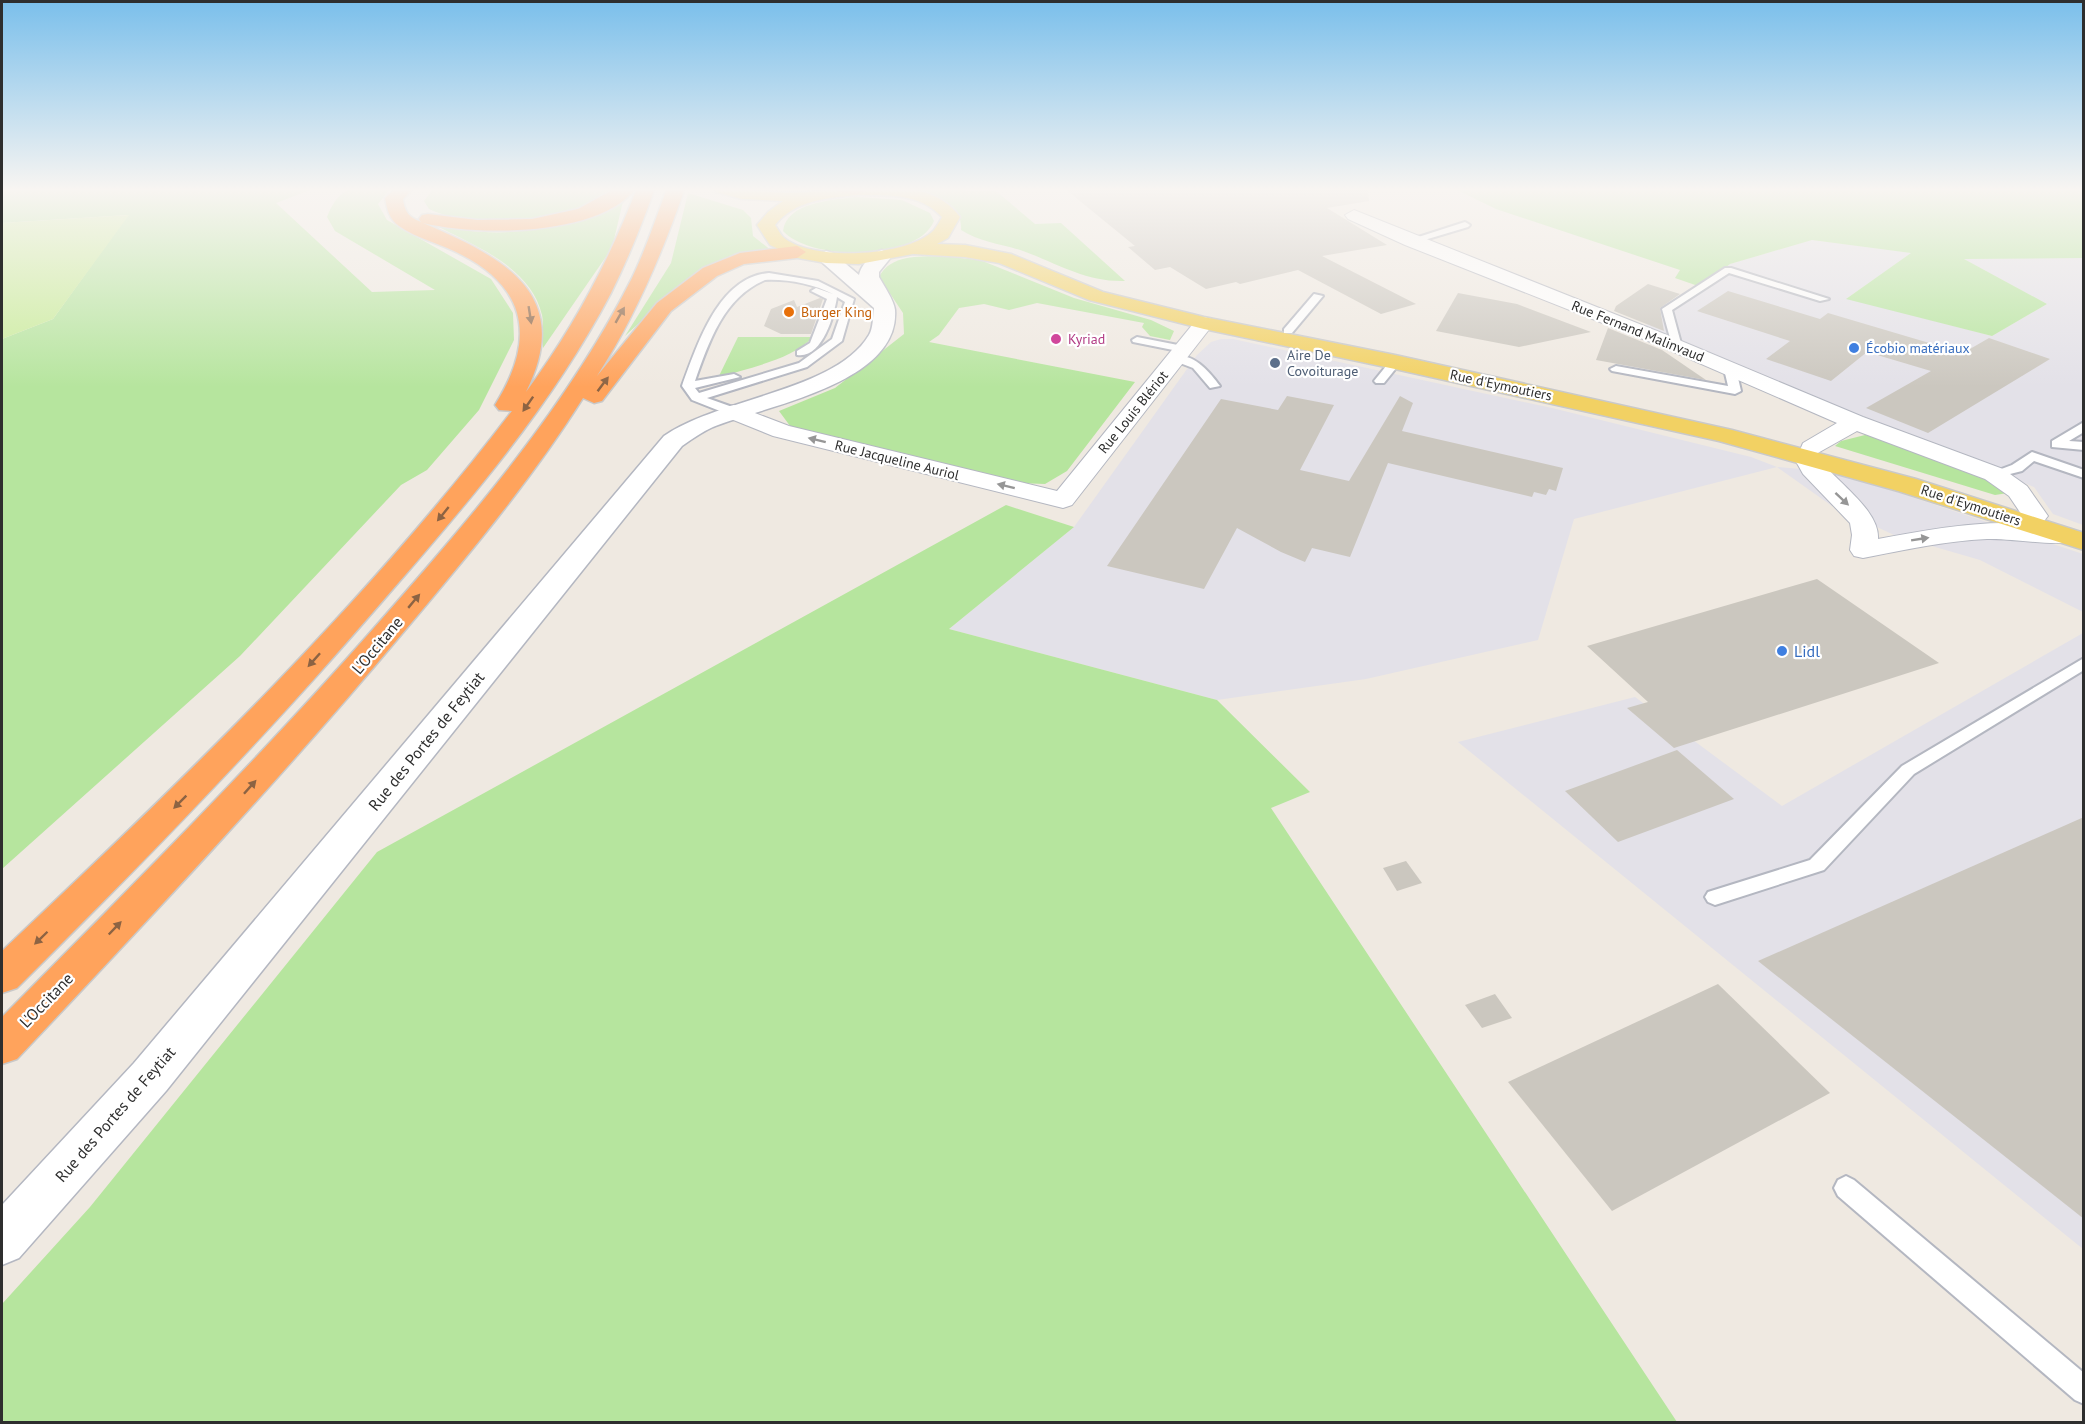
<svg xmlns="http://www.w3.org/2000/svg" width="2085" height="1424" font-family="'PT Sans',sans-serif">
<rect width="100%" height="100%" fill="#efe9e1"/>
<g fill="#e3e1e8">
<polygon points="1812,240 1912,253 1847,298 1992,336 2047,304 1962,258 2083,258 2083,525 2053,514 2034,487 1642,328 1730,264"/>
<polygon points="1221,339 1233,339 1552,408 1751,457 1777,467 1836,472 2083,554 2083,612 1980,560 1894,535 1832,506 1777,467 1574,519 1538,640 1366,679 1217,700 949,629 1074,527 1197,355 1211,342"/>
<polygon points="2083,633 2083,1249 1458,742 1635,697 1782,806"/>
</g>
<g fill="#b6e59e">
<path d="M2,188H315L276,203L372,292L435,290L335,231L327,217C341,181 358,188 391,188L378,204L387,220L491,279L513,313L514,340L479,410L427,470L401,485L240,656L2,869V339L53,319L128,215L2,223Z"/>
<path d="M434,188H615C582,224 470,230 429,209L424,201Z"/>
<path d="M886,188H978L960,191H996L1035,224L1061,223L1125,281C1085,282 1059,264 1023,251C1002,244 980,242 961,230C964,193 911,190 886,188Z"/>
<polygon points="1453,188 2083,188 2083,258 1964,259 2047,304 1992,336 1846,299 1911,253 1812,240 1730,264 1701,287 1675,278 1680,270 1496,209"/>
<path d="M688,193L743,210L751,218L753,236L772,251C754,253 738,254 721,260C688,273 652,312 625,336L671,263Z"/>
<path d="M624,197L612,248L543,348C542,338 544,325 542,315C531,267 475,246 435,225C468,232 503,236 537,228C566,222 596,207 624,197Z"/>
<path d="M856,197L902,200L930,213L934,221C917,262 810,261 783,231C787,202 832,200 856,197Z"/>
<path d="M941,256L980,260L1074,298L1151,320L1174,331L1170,340L1150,336L1142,327L1144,323L1037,303L1009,310L984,304L959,308L939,335L929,342L1135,382L1067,471L1045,484L1018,483L793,430L779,411L835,388L904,334L903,313L879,277C891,254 918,257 941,256Z"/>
<path d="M738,337H813C790,361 749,367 718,378Z"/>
<polygon points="1865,435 1880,436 1971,471 2008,493 1995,495 1835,446 1841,441"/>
<polygon points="1006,505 1074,527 949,629 1217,700 1310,792 1271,808 1677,1422 2,1422 2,1304 90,1207 377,852"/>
</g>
<polygon fill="#c9ec9a" points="129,215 53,319 2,339 2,223"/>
<g fill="#cbc7bf">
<polygon points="1064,188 1368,188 1369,201 1327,208 1387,245 1322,256 1416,304 1381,314 1298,270 1240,284 1236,282 1206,289 1170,267 1155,270 1128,247 1135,246"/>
<polygon points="1648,284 1680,294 1660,308 1664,331 1614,311 1616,306"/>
<polygon points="1728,291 1820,319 1828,313 1963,353 1989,338 2050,359 1928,433 1866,408 1931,371 1867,352 1831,381 1766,359 1790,341 1697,311"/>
<polygon points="1458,293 1517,304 1591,332 1519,347 1436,331"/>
<polygon points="820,298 823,299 811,334 781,334 764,326 771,309 794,300 797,307"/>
<polygon points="1608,328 1662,350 1706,380 1596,360"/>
<polygon points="1287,396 1334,405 1300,470 1349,481 1400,396 1413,403 1402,431 1563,468 1556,491 1549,489 1546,495 1534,492 1532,497 1388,463 1350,557 1312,548 1305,562 1281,552 1237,528 1204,589 1107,566 1221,399 1278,410"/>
<polygon points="1817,579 1939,663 1674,748 1627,708 1648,702 1587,646"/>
<polygon points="1677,750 1734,799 1618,842 1565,791"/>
<polygon points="2084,817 2084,1219 1758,961"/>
<polygon points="1406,861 1422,883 1397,891 1383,868"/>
<polygon points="1718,984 1830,1093 1612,1211 1508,1082"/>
<polygon points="1495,994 1512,1018 1482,1028 1465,1005"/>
</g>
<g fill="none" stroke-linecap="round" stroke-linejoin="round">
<defs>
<g id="service">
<polygon points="1465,222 1470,225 1468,227 1411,244 1406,241"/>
<polygon points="1725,268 1731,268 1829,299 1820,301 1729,273 1672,310 1682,347 1673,349 1662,309"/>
<path d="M769,273L818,281L854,299L842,341L807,367L707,398L738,409V415H730L692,400L682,386C697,346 718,277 769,273ZM765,280C788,279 813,284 833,294L816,288L811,291L827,299L810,343L797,351V355C822,359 834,316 837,297L845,302L832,339L799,363L699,393L695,388L740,377L734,374L695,381C709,341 724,297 765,280Z"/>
<polygon points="1314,294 1323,296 1292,333 1284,333 1284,329"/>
<polygon points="1137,337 1183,346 1188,349 1183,352 1133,342 1132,340"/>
<path d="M1172,356C1193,352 1209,371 1220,386L1210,388L1193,368L1172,360Z"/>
<polygon points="1391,360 1401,362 1384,383 1376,383 1374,381"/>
<polygon points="1616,366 1728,386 1724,369 1730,366 1736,369 1741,391 1735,394 1612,371 1610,369"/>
<polygon points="2084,422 2084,432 2069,441 2084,442 2084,450 2052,447 2052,441"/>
<polygon points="2032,452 2084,470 2084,478 2034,461 2022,471 1994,478 1988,474 2012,465"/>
<polygon points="2084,658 2084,670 1914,774 1824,870 1715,905 1708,902 1705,897 1708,892 1810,860 1902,766"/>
<polygon points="1846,1176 1854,1180 2084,1373 2084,1404 2075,1400 1838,1196 1834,1188 1838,1180"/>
</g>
<g id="minor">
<path d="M1354,210L1667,335L1863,417L2003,469L2027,486L2048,516L2044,521L2035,524L2026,521L2009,496L1985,479L1857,431L1816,454C1831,479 1880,508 1878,539C1941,527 2007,515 2070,530L2074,536L2070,542C2051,546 2011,538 1987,539C1945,541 1904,550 1863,558L1854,556L1850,550L1852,535L1850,523L1803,474L1793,456L1800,450L1803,443L1837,423L1653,343L1405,245L1348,219L1345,215Z"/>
<polygon points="1204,317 1211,319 1214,323 1211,327 1072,505 1063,508 773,436 726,417 723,412 726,407 734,405 789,426 1057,491 1197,319"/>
</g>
<path id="tertiary" d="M882,250L892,256L879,272V277C884,286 894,300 895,310C900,384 764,406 713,427C702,432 692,439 682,446L166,1091L19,1258L2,1265V1205L134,1063L664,436C718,398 836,391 869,335C873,329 873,317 874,308L816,257L826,251L833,253L859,275C861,265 872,253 882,250Z"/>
<path id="primary" d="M714,188C745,188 779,195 810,192C854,187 930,174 960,217L948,238L937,244L965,245L1011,254L1103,292L1204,317L1395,355L1732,430L1916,479L2084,533V550L1898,491L1719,441L1395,369L1204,329L1089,300L999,263L965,257L913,254L859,264L826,263L798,258L770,245L757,225L768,212L783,201L742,199L716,192ZM857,195C887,195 920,193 942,217C940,221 937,226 934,230C909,257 811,262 783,237C780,234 778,229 775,225C795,200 827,198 857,195Z"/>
<g id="motorway">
<path d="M396,188H414L403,199C405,213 409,217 421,222L419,219L422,215L428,214L477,220L532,219L578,209L616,188H636C600,237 476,236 423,223C502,257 575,293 526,392C573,329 609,261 637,188H655C642,224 628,259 611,293C549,411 459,513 373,612C260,743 139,867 17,988L2,993V951C181,782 362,608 512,411L499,410L495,405C534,343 530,290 462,255C443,244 417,239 399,226C389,219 387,209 385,198Z"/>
<path d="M667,188H685C662,254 635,317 597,376L657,303L703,268L740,253L797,246L806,252L797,258L744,264L717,276L671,311L602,401L594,403L583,398C530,482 465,559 401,635C279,781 148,920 17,1059L2,1064V1017C128,890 255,763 374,628C469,520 567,408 632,278C646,249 656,218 667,188Z"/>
<polygon points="835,188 864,188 866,190 857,195 837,192"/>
</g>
</defs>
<use href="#service" stroke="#b4b7c1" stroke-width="4"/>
<use href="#minor" stroke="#b4b7c1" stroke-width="2"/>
<use href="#tertiary" stroke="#b4b7c1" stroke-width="3"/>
<use href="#primary" stroke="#c9c9c9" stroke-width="3"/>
<use href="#motorway" stroke="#c9c9c9" stroke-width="3"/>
<use href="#service" fill="#fff" fill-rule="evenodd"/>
<use href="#minor" fill="#fff" fill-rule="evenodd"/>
<use href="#tertiary" fill="#fff" fill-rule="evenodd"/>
<use href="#primary" fill="#f2d163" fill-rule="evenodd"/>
<use href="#motorway" fill="#ffa35c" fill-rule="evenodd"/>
</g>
<defs><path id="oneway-solid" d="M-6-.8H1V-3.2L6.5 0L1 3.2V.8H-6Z" transform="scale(1.5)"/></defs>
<g fill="#8c6343">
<use href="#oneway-solid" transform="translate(530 315) rotate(81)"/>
<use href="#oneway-solid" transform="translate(620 315) rotate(-60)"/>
<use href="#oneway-solid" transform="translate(603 384) rotate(-53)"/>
<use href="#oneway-solid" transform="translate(528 404) rotate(125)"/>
<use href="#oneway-solid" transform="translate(443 514) rotate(129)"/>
<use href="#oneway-solid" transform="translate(414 601) rotate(-50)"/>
<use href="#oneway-solid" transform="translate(314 660) rotate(132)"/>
<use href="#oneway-solid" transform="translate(250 787) rotate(-48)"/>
<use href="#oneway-solid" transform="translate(180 802) rotate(135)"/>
<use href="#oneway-solid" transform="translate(115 928) rotate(-46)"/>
<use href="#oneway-solid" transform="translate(41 938) rotate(136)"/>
</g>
<g fill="#969696">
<use href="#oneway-solid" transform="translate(817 440) rotate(-166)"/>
<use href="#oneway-solid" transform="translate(1006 486) rotate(-166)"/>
<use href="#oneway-solid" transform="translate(1842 499) rotate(43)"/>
<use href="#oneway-solid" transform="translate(1920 539) rotate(-9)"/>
</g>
<linearGradient id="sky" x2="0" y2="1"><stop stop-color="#7abfeb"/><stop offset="0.49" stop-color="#f8f5f2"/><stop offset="1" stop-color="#f8f5f2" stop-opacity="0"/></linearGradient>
<rect width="2085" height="387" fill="url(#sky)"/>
<circle fill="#e8710a" stroke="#fff" stroke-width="2" cx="789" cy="312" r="6"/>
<circle fill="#d1479c" stroke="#fff" stroke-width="2" cx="1056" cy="339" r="6"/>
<g fill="#3f7fe0" stroke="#fff" stroke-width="2">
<circle cx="1854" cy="348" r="6"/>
<circle cx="1782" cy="651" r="6"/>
</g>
<circle fill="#5c6f8a" stroke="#fff" stroke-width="2" cx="1275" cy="363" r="6"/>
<g text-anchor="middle" stroke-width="4.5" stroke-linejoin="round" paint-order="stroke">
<g font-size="14" fill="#c56008" stroke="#fff" text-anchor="start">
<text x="801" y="317">Burger King</text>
</g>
<g font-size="14" fill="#2e2e2e" stroke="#fff">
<text transform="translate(1638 331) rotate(22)" y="5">Rue Fernand Malinvaud</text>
<text transform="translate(1501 385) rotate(12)" y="5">Rue d'Eymoutiers</text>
<text transform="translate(1133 412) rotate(-51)" y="5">Rue Louis Blériot</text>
<text transform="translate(897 460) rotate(14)" y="5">Rue Jacqueline Auriol</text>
<text transform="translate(1971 505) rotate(18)" y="5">Rue d'Eymoutiers</text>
</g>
<g font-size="14" fill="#b23c85" stroke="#fff" text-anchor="start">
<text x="1068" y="344">Kyriad</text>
</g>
<g font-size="14" fill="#366cbe" stroke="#fff" text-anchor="start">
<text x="1866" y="353">Écobio matériaux</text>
</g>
<g font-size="14" fill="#4e5e75" stroke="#fff" text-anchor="start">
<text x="1287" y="360">Aire De<tspan x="1287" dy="16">Covoiturage</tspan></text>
</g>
<g font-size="16" fill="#2e2e2e" stroke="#fff">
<text transform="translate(377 645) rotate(-50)" y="6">L'Occitane</text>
<text transform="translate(426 741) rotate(-51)" y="6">Rue des Portes de Feytiat</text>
<text transform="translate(46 1000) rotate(-46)" y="6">L'Occitane</text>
<text transform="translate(115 1114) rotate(-49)" y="6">Rue des Portes de Feytiat</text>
</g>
<g font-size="16" fill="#366cbe" stroke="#fff" text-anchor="start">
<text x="1794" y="657">Lidl</text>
</g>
</g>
<rect width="2085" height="1424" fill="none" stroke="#2e2e2e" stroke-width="6"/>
</svg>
